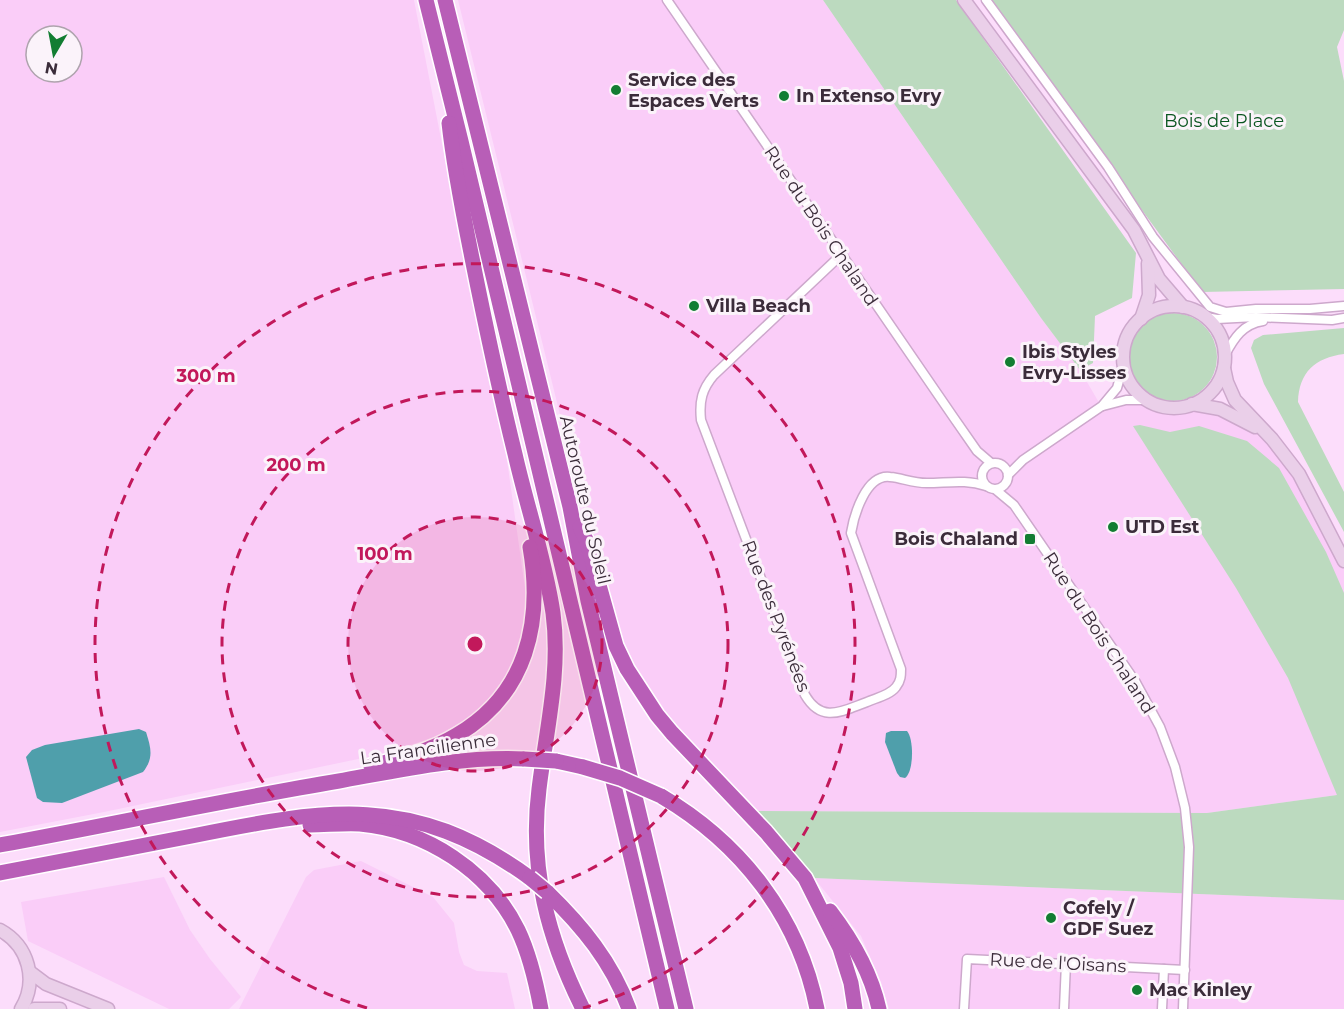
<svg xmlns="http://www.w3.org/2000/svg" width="1344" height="1009" font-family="Montserrat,sans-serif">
<rect width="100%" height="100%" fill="#fcddfb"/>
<g fill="#facdf8" fill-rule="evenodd">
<path d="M0,0H414L477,324L506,453L528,610L521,645L506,676L488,699L467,719L437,736L387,753L104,812L0,832ZM36,36H72V72H36Z"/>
<polygon points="458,0 823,0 1041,318 1080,370 1101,406 1148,401 1169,408 1192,405 1220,410 1271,440 1298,475 1344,563 1344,794 1207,813 758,811 670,719 640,677 625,648 597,559 580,496"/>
<polygon points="361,861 433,897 454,923 459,952 464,965 477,971 507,973 515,1009 239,1009 306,877 314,870"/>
<polygon points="164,877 190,930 210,959 241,997 229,1009 169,1009 28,941 21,902"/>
<polygon points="814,878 1344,900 1344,1009 889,1009 881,982 861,936"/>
</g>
<g fill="#bcdabf">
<polygon points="823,0 956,0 1136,253 1132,298 1095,316 1093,363 1080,370 1041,318"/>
<polygon points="988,0 1344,0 1344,30 1337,47 1344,81 1344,289 1202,292"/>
<circle cx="1173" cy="357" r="44"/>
<path d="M1344,328V354C1315,358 1299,372 1298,402L1344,492V532L1264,384L1251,348L1254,340L1263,335Z"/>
<polygon points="1140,425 1170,432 1199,426 1247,441 1279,468 1326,552 1344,593 1344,900 814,878 758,811 1207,813 1337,795 1288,678 1236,588 1133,426"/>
</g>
<g fill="#4f9fab">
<path d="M139,729L146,732C151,748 154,758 143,772L62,803L43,802L37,798L26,757L32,750L45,745Z"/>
<path d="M891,731H907C914,739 914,772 905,778L900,777L897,773L885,742L886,733Z"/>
</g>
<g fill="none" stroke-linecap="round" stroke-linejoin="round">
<defs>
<g id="street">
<polyline points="667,0 954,418 977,451 991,463"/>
<polyline points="986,0 1108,167 1153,237 1210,307 1226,312 1256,309 1310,309 1344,306"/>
<path d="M841,255L714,375C702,389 699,401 701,420L805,695C822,724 842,711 867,702C876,698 890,695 896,687C901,681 901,675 901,669L851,533C854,515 866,474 890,477C903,478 911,483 927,483C947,483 966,479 986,486"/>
<polyline points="1206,317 1217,319 1256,317 1332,320 1344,318"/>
<path d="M1225,355C1234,338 1243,324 1263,321"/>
<polyline points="1103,406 1126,400 1148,400"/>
<circle cx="995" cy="476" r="13"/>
<polyline points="1008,475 1023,460 1102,406 1117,388 1124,363"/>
<polyline points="996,490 1014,505 1135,681 1160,727 1175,767 1185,808 1189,847 1183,1009"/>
<polyline points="964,1009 967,959 1185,970"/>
<polyline points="1064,1009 1066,963"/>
<polyline points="1162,1009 1164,969"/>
</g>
<g id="secondary">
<polyline points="964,0 1134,230 1159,279 1183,307"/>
<circle cx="1174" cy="357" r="51"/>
<polyline points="1141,319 1149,295 1148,263"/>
<polyline points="1224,368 1227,382 1235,400 1272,439 1299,474 1344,561"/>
<polyline points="1192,404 1220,409 1255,427"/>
<path d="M0,930C29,946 38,981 21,1009"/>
<polyline points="30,972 46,984 108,1009"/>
<polyline points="34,1009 60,1009"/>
</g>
<g id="highway">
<polyline points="426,0 461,141 667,1009"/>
<polyline points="445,0 570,507 588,601 686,1009"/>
<path d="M449,123C454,169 463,213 472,258C485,323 499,389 515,454C527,507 545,559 553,613C561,672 546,731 539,789C529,868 548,939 583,1009"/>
<polyline points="580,527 587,542 616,646 627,669 657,715 672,733 766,832 805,878 840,948 851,983 855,1009"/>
<polyline points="556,761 583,767"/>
<path d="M371,766C400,759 431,751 457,735C527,694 543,622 530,547"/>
<path d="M661,796C741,843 799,917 817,1009"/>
<path d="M310,825C326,825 344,823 360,824C426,830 489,871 518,930C530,955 536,982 541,1009"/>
<path d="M0,845C113,824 226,800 339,781C400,770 462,756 524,759"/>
<path d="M0,873C64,861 128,848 192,836C326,809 412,792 530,878"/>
<path d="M547,892C582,926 612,962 629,1009"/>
<path d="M830,911C853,941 871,972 879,1009"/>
</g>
</defs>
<use href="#street" stroke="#cda8cc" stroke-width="11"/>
<use href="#secondary" stroke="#cda8cc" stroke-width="15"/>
<use href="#highway" stroke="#fff" stroke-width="18"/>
<use href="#street" stroke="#fff" stroke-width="8"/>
<use href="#secondary" stroke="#eacfe9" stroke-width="12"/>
<use href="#highway" stroke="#b85eb7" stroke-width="15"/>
<defs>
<g id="highway-bridge">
<polyline points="524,759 556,761"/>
<polyline points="583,767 620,778 661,796"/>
<polyline points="530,878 547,892"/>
</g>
</defs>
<use href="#highway-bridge" stroke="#fff" stroke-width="18" stroke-linecap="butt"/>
<use href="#highway-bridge" stroke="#b85eb7" stroke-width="15"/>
</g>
<circle cx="475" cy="644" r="127" fill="#c2185b" fill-opacity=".12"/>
<g fill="none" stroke="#c2185b" stroke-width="3" stroke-dasharray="10 8">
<circle cx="475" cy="644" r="127"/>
<circle cx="475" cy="644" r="253"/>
<path d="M367 1008A380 380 0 1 1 583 1008"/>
</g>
<g fill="#127d32" stroke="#fbf3fa" stroke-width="2">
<circle cx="616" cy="90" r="6"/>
<circle cx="784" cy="96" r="6"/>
<circle cx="694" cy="306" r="6"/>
<circle cx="1010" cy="362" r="6"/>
<circle cx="1113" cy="527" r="6"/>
<rect x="1024" y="533" width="12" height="12" rx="3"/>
<circle cx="1051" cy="918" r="6"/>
<circle cx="1137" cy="990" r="6"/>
</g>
<g text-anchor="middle" stroke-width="6" stroke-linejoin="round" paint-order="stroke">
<g font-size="18" font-weight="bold" fill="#3b2c3a" stroke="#fbf3fa" text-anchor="start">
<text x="628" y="86">Service des<tspan x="628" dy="21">Espaces Verts</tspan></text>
<text x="796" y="102">In Extenso Evry</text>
<text x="706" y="312">Villa Beach</text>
<text x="1022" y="358">Ibis Styles<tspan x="1022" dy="21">Evry-Lisses</tspan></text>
<text x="1125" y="533">UTD Est</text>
<text x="1018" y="545" text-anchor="end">Bois Chaland</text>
<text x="1063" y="914">Cofely /<tspan x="1063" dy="21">GDF Suez</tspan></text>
<text x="1149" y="996">Mac Kinley</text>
</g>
<g font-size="18" fill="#0a5620" stroke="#fbf3fa">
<text x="1224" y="127">Bois de Place</text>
</g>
<g font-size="18" fill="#3b2c3a" stroke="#fbf3fa">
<text transform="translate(821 226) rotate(56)" y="6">Rue du Bois Chaland</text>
<text transform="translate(585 500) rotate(77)" y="6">Autoroute du Soleil</text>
<text transform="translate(776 616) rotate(69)" y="6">Rue des Pyrénées</text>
<text transform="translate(1099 633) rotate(57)" y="6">Rue du Bois Chaland</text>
<text transform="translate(428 749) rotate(-8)" y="6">La Francilienne</text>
<text transform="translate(1058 963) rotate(3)" y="6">Rue de l'Oisans</text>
</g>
</g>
<circle cx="475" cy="644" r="9" fill="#c2185b" stroke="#fbf3fa" stroke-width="3"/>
<g font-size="18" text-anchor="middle" font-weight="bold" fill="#c2185b" stroke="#fbf3fa" stroke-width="6" stroke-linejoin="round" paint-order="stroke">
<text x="206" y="382">300 m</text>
<text x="296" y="471">200 m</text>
<text x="385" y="560">100 m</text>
</g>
<g transform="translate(54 54) rotate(190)"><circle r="28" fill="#fbf3fa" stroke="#aea3ad" stroke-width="1.5"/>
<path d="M0-4.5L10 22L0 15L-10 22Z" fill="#127d32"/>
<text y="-9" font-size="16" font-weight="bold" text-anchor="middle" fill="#3b2c3a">N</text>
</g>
</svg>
